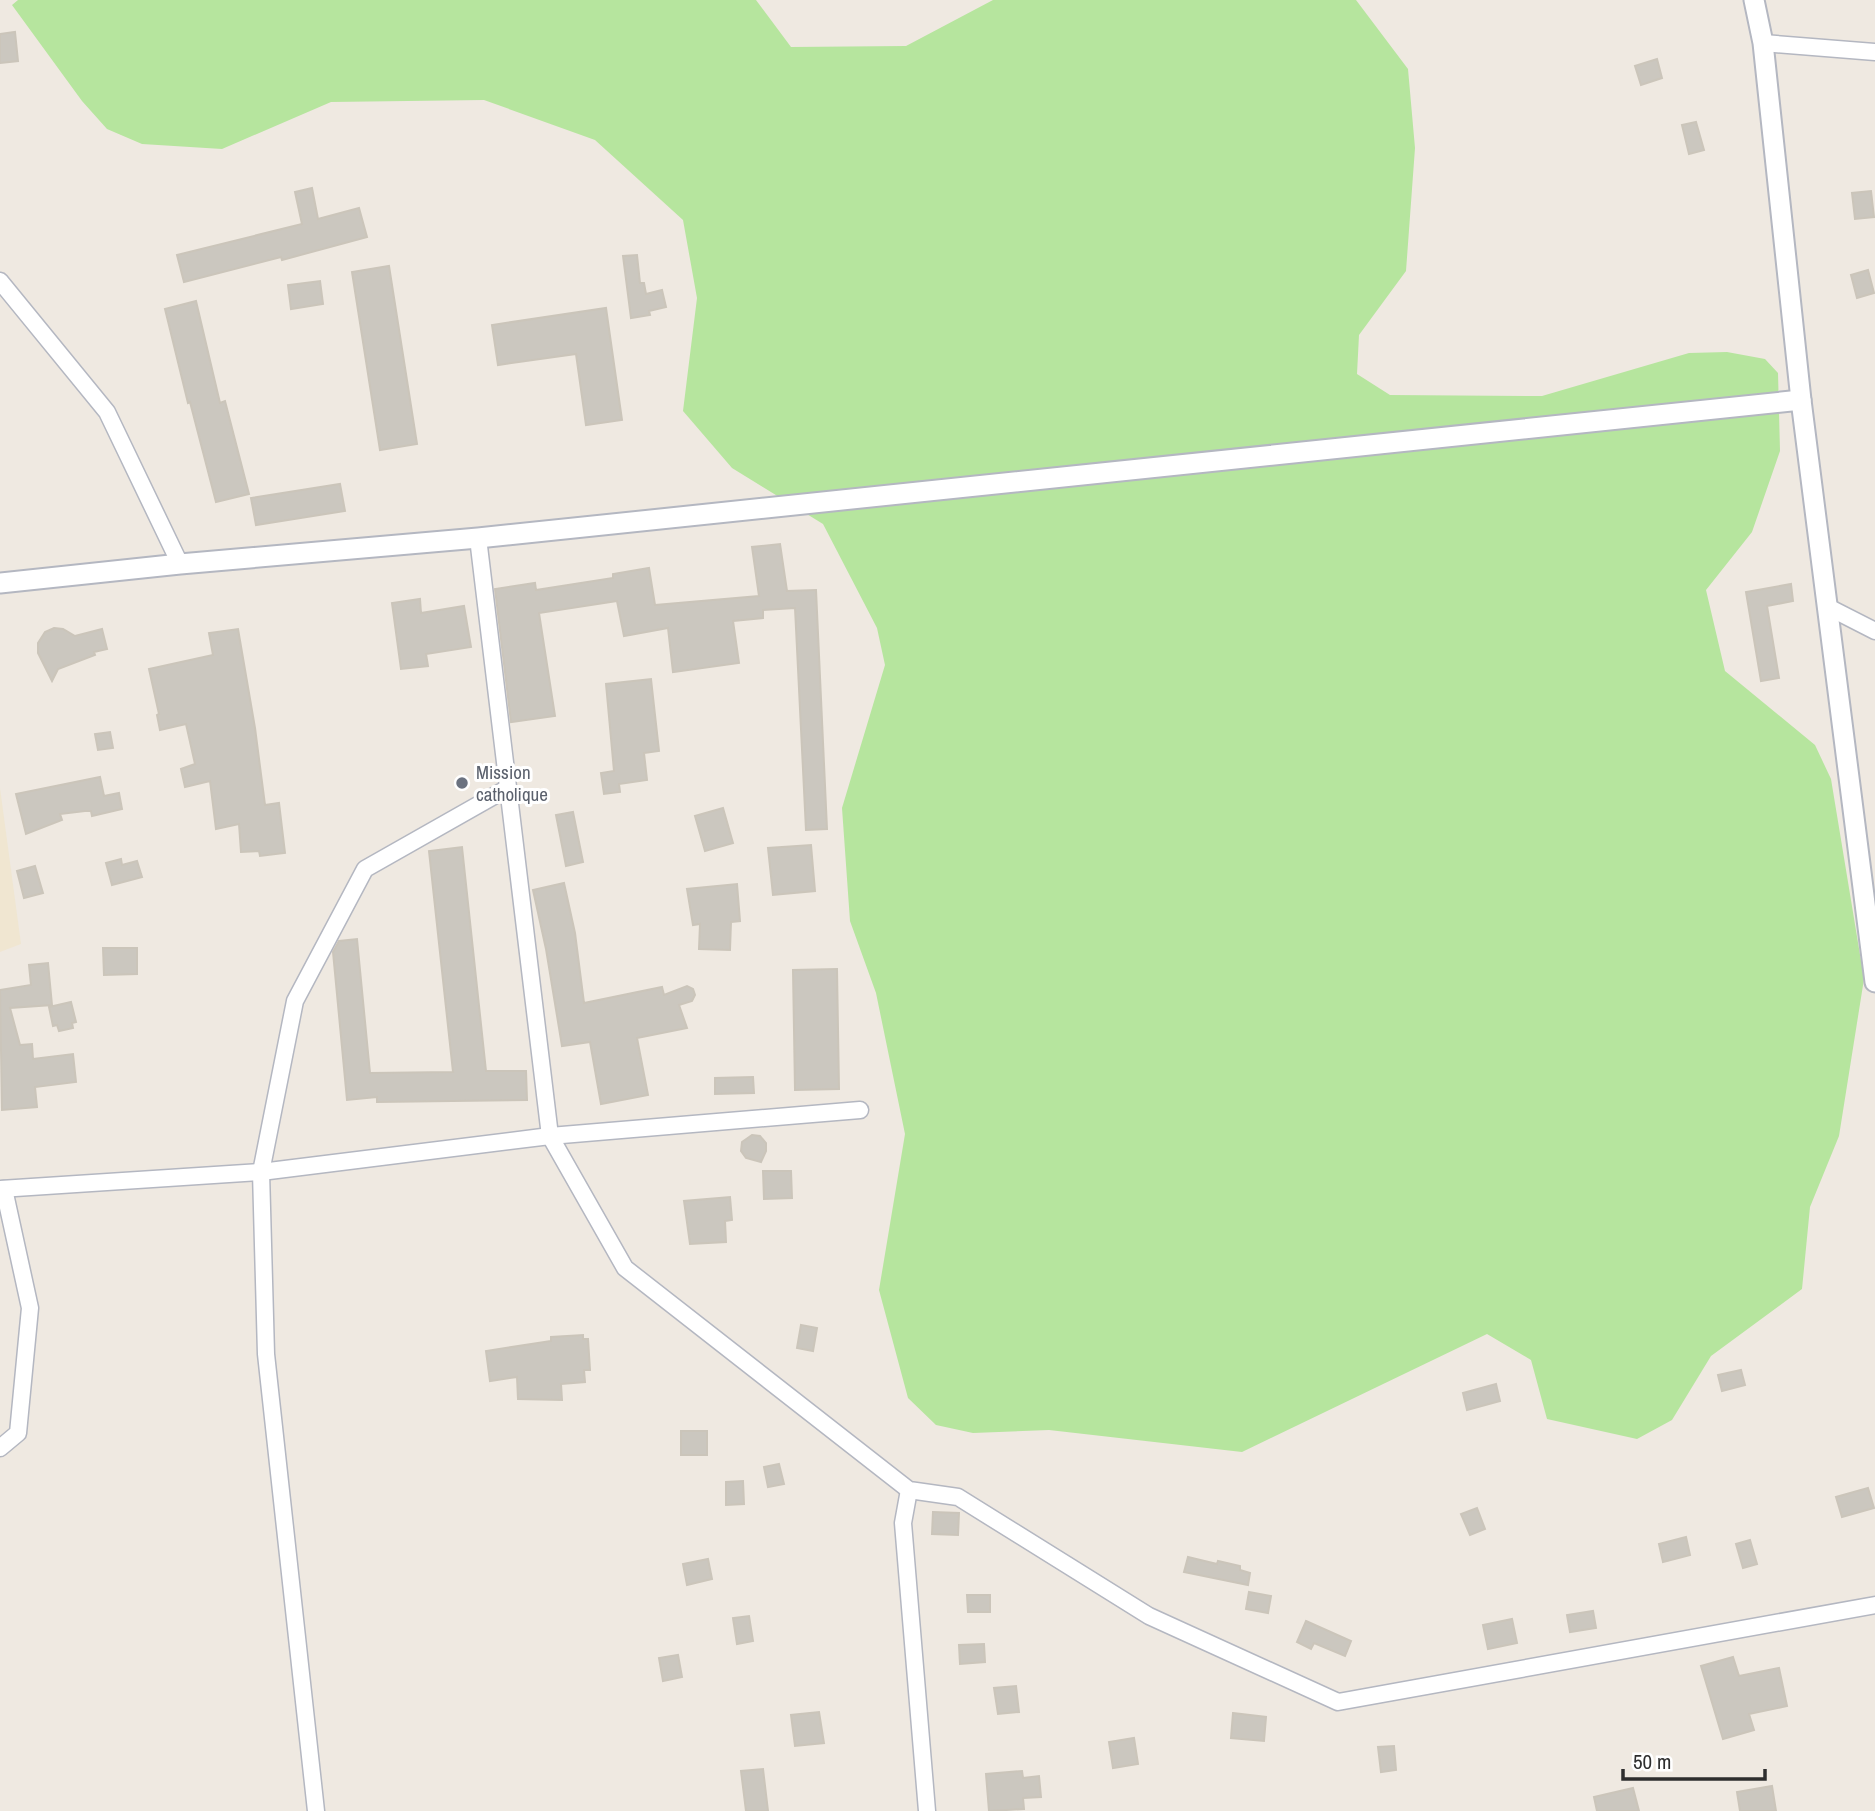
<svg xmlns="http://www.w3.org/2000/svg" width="1875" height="1811" font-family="'Archivo Narrow',sans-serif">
<rect width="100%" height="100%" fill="#efe9e1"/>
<polygon fill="#f0e6d1" points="0,788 21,944 0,952"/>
<polygon fill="#b6e59e" points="18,0 756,0 791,47 906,46 993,0 1356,0 1408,69 1415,148 1406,271 1359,335 1357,374 1390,395 1542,396 1689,353 1727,352 1765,359 1778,373 1780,451 1752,532 1706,590 1725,671 1815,745 1831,779 1864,979 1839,1136 1810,1207 1802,1289 1711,1356 1672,1420 1637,1439 1547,1419 1531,1360 1487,1334 1242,1452 1049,1430 973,1433 936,1425 908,1398 879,1290 905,1134 876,993 850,921 842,808 885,665 877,628 823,524 732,468 683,411 697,298 683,220 595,140 484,100 331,102 222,149 142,144 107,129 82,101 12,5"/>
<g fill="#cbc7bf" stroke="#cbc5ba" stroke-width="2">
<polygon points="15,32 18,61 0,63 0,34"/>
<polygon points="1657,59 1662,78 1641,85 1635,66"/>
<polygon points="1696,122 1704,150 1689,154 1682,125"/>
<polygon points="312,188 318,219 359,208 367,237 282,260 281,257 184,282 177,255 302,224 295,192"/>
<polygon points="1871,191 1874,217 1855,219 1852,193"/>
<polygon points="637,255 640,283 644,283 646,294 662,290 666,307 649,311 650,315 631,318 623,256"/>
<polygon points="389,266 417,444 380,450 352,272"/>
<polygon points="1868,270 1874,293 1857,298 1851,275"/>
<polygon points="320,281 323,304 291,309 288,285"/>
<polygon points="196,301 220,403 225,401 249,494 216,502 190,402 188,403 165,309"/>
<polygon points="606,308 622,420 586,425 576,354 498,365 492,325"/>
<polygon points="340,484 345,511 256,525 251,498"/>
<polygon points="780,544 787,591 816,590 827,829 806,830 795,608 763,610 763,618 733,621 739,663 673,672 668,628 624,636 617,601 539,613 555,716 511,722 495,589 535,583 536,590 613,578 613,574 649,568 655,605 759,596 752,547"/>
<polygon points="1791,584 1793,601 1767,606 1779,678 1761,681 1746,592"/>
<polygon points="420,599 421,613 464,606 471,647 426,654 428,666 401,669 392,603"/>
<polygon points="54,628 63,629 75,636 102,629 107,649 94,652 95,655 58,669 52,681 38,653 38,643 45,632"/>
<polygon points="238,629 255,728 265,805 279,803 285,853 260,856 259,851 241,852 239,824 216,829 210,781 185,787 181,769 195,764 186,724 160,730 157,715 159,714 149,669 213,655 209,633"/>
<polygon points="651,679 659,751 644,753 647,780 619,784 620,792 604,794 601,773 614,771 606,684"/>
<polygon points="110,732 113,748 98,750 95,734"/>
<polygon points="100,777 104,796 119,793 122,809 92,816 91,811 85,811 60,814 62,820 26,834 16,794"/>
<polygon points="723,808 733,843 705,851 695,816"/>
<polygon points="573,812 583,862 566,866 556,815"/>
<polygon points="811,845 815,891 773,895 768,848"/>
<polygon points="462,847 486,1071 526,1071 527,1100 377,1102 377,1097 347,1100 333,952 339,941 357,939 370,1073 453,1072 429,851"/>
<polygon points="121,859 122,865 137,861 142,877 112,885 106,863"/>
<polygon points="35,866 43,893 24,898 17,871"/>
<polygon points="564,883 575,933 584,1003 662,987 664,995 687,986 693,989 695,995 692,1001 679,1005 687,1028 637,1038 648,1095 601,1104 590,1042 562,1046 546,949 533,890"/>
<polygon points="737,884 740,921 731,922 730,950 699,949 700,924 693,925 687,889"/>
<polygon points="103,948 137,948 137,974 104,975"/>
<polygon points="48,963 52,1005 10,1008 20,1045 32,1044 33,1059 73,1054 76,1082 35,1087 37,1107 2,1110 0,990 31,985 29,965"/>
<polygon points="837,969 839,1089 795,1090 793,970"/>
<polygon points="71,1002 76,1022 72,1023 73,1028 59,1031 57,1025 53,1026 49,1007"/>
<polygon points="753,1077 754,1093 715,1094 715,1078"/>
<polygon points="752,1135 760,1136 766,1143 766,1151 761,1162 746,1158 741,1151 742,1142"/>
<polygon points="763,1171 791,1171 792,1198 764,1199"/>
<polygon points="730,1197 732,1220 725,1221 726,1242 690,1244 684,1201"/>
<polygon points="801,1325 817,1328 813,1351 797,1348"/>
<polygon points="583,1335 583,1339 588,1339 590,1370 584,1370 585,1382 561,1384 562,1400 518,1399 517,1377 490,1381 486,1351 551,1341 551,1337"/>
<polygon points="1741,1370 1745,1385 1722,1391 1718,1375"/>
<polygon points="1496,1384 1500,1401 1467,1410 1463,1393"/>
<rect x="681" y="1431" width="26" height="24"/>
<polygon points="779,1464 784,1484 768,1487 764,1467"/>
<polygon points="743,1481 744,1504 726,1505 726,1482"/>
<polygon points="1868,1488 1874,1508 1842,1517 1836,1497"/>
<polygon points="1477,1508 1485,1529 1470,1535 1461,1514"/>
<polygon points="933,1512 959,1513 958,1535 932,1534"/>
<polygon points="1686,1537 1690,1555 1663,1562 1659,1544"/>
<polygon points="1750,1540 1757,1564 1743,1568 1736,1544"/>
<polygon points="1188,1557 1217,1564 1218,1561 1240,1566 1240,1570 1250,1573 1248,1585 1184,1572"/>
<polygon points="708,1559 712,1579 687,1585 683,1564"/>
<polygon points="1249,1592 1271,1596 1268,1613 1246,1609"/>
<polygon points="967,1595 990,1595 990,1612 968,1612"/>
<polygon points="1593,1611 1596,1628 1570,1632 1567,1615"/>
<polygon points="749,1616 753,1641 737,1644 733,1618"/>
<polygon points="1512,1619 1517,1643 1488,1649 1483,1625"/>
<polygon points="1306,1621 1351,1641 1345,1656 1314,1643 1311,1649 1297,1642"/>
<polygon points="984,1644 985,1662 960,1664 959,1645"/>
<polygon points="678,1655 682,1677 663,1681 659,1658"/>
<polygon points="1733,1657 1739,1676 1779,1668 1787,1706 1749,1714 1754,1730 1723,1739 1701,1666"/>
<polygon points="1016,1686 1019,1712 998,1714 994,1688"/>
<polygon points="819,1712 824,1743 795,1746 791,1715"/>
<polygon points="1233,1713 1266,1717 1264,1741 1231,1738"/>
<polygon points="1134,1738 1138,1764 1113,1768 1109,1742"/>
<polygon points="1394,1746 1396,1770 1381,1772 1378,1747"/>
<polygon points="763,1769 768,1811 746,1811 741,1771"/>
<polygon points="1022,1771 1023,1778 1039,1776 1041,1797 1023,1798 1024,1809 989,1811 986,1774"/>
<polygon points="1772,1786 1776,1811 1740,1811 1737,1792"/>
<polygon points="1633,1788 1639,1811 1597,1811 1594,1797"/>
</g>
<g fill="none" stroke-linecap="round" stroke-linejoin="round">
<defs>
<g id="minor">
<polyline points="1763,43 1875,52"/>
<polyline points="0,281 107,412 180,564"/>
<polyline points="478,538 550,1136 625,1268 909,1490 958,1497 1149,1616 1338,1702 1875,1605"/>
<polyline points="1828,607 1875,631"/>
<polyline points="0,1189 261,1172 550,1136 860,1110"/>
<polyline points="0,1448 18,1433 30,1308 4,1189"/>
<polyline points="909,1490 903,1523 927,1811"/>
<polyline points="316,1811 266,1354 261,1172 295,1001 365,869 508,788"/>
</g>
<g id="tertiary">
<polyline points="1754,0 1763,43 1801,400 1875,982"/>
<polyline points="0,583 180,564 478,538 1801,400"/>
</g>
</defs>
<use href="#minor" stroke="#b4b7c1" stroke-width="19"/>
<use href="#tertiary" stroke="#b4b7c1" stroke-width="23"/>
<use href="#minor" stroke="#fff" stroke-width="16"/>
<use href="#tertiary" stroke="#fff" stroke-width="19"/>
</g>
<circle fill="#6b7280" stroke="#fff" stroke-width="2.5" cx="462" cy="783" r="7"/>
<g text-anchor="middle" stroke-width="6" stroke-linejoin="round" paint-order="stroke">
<g font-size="19" fill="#5b616d" stroke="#fff" text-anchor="start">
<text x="476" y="779">Mission<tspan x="476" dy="22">catholique</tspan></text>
</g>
</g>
<path d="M1623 1769v10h142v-10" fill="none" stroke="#2e2e2e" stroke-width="3.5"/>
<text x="1633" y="1769" font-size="21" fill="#2e2e2e" stroke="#ffffff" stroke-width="5" paint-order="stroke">50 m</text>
</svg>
